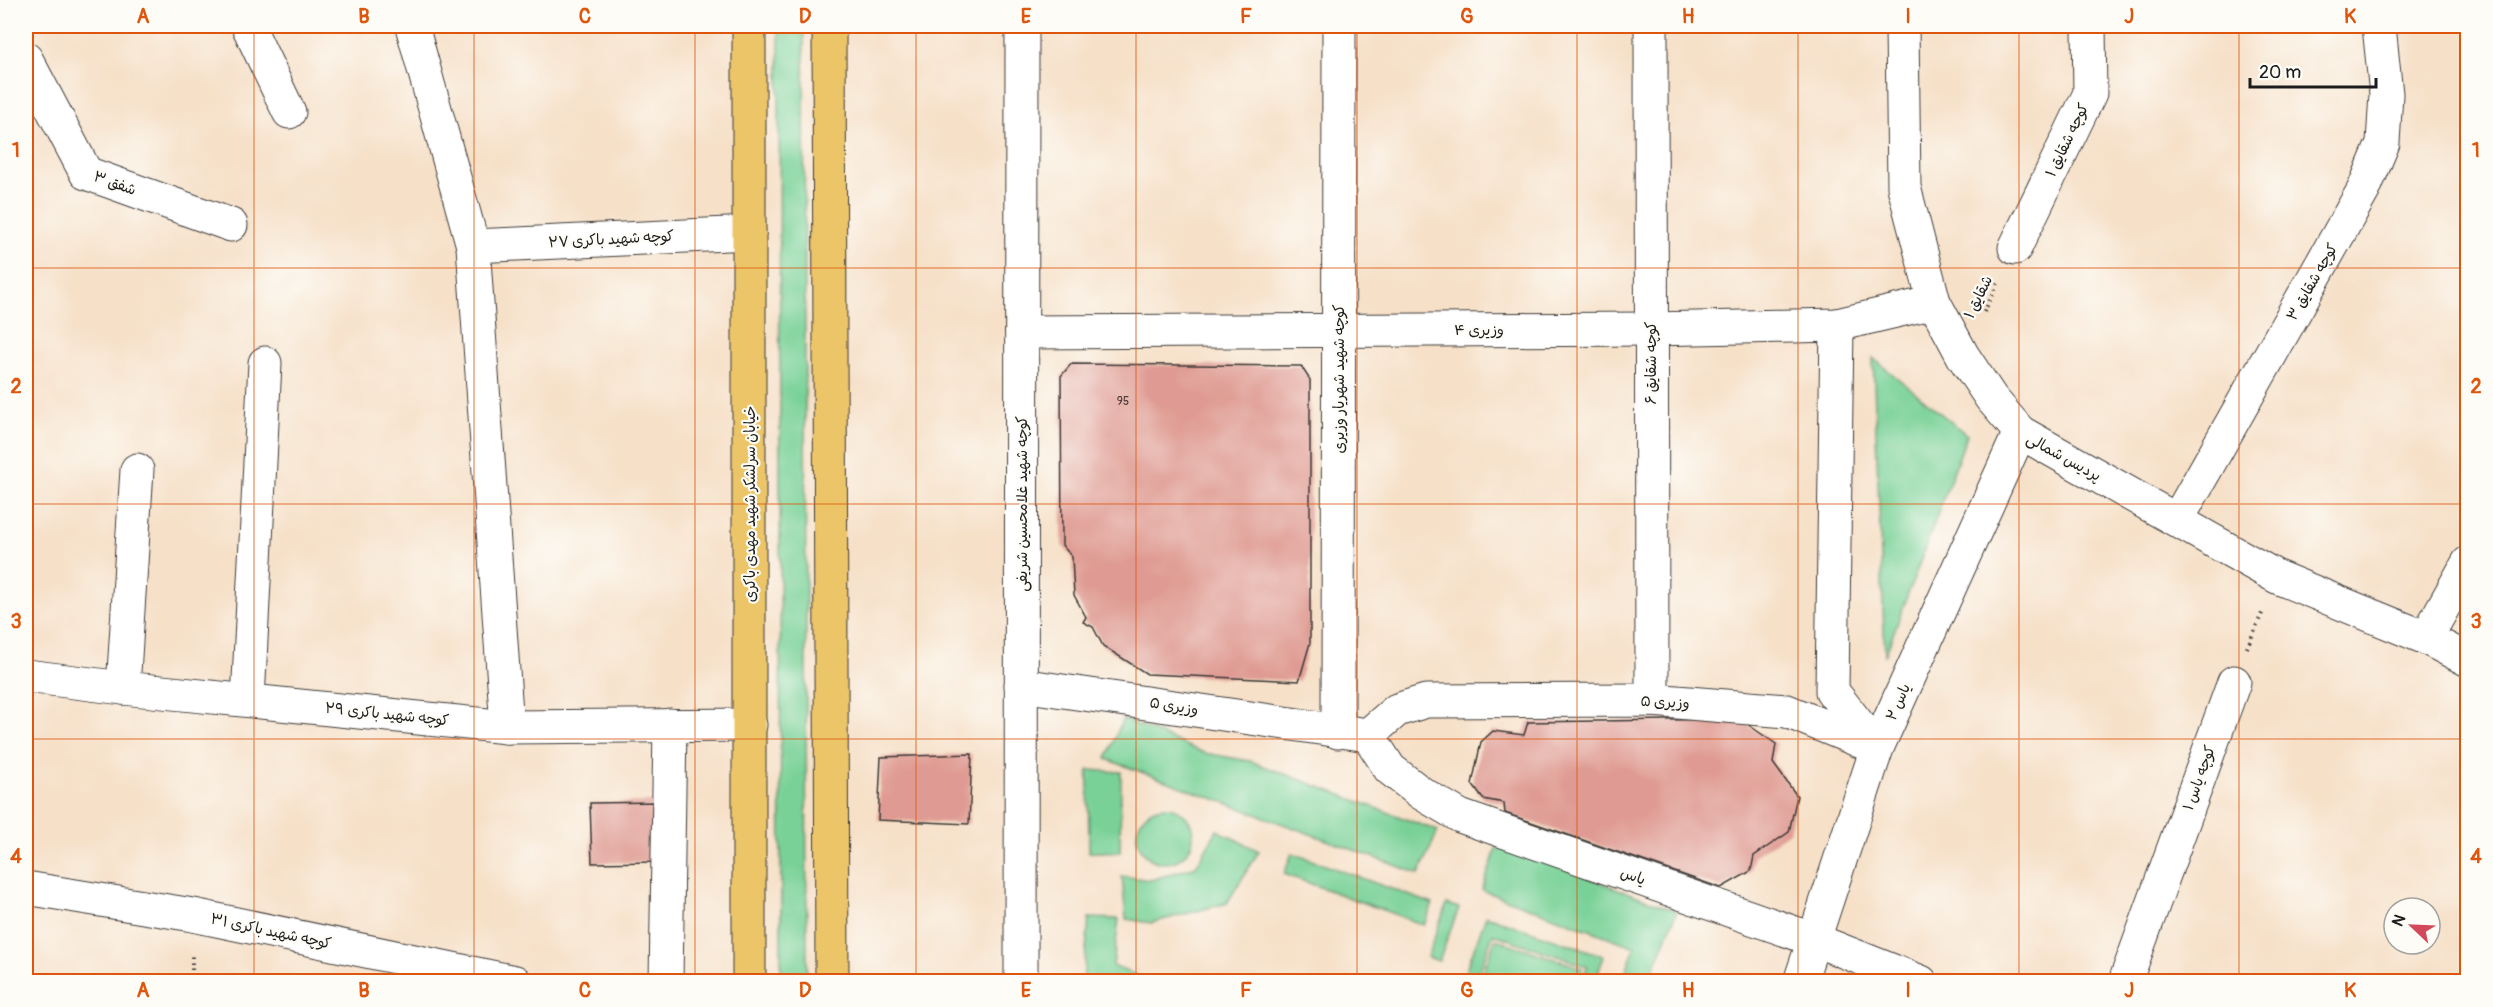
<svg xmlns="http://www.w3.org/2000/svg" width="2493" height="1007" font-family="Pangolin,'Playpen Sans Arabic',sans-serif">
<rect width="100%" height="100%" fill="#fdfcf7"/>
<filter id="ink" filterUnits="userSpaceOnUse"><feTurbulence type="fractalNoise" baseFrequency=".0167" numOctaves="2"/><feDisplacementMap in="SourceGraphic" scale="12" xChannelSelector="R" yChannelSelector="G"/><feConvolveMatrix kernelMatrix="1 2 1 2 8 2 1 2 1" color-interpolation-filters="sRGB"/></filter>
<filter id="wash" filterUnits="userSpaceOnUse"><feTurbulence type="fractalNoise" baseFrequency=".008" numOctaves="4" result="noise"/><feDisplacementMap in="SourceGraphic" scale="24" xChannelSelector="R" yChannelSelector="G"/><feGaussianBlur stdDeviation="1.35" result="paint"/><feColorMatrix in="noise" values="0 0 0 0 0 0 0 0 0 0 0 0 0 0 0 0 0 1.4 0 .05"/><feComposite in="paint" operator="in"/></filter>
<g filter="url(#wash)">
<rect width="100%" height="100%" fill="#f6e0c8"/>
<g fill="#79d197" stroke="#4a765a" stroke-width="1.5">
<polygon points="779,26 804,26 807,982 781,981"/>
<polygon points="1873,358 1967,435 1885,656"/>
<polygon points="1123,719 1204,753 1250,761 1438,831 1419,874 1106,759"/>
<polygon points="1088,770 1121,772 1120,852 1089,852"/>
<circle cx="1165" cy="835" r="28"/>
<polygon points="1217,830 1259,851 1227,903 1151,923 1126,919 1122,876 1151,880 1196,866"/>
<polygon points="1498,844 1677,911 1649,981 1622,981 1635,947 1482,890"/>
<polygon points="1292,853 1433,904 1424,925 1284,874"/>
<polygon points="1447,904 1459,908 1439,961 1427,957"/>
<polygon points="1486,916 1604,956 1595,981 1582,981 1587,966 1493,934 1476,981 1462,981"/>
<polygon points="1089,918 1119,919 1113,966 1145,979 1144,981 1083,981"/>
<polygon points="1495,939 1582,968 1578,981 1480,981"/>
</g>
<g id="blocks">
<g fill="#df9b93">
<polygon points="1071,364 1301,366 1310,380 1310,643 1299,681 1147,674 1103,646 1093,627 1083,622 1086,617 1074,595 1072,557 1062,545 1061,376"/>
<polygon points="1740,719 1776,744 1773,763 1797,796 1789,832 1754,856 1751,871 1721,888 1505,813 1504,803 1483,799 1472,784 1481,742 1493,731 1524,735 1528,722"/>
<polygon points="972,754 969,824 878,820 881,757"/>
<polygon points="660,802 656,862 592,863 590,803"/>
</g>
</g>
</g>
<g filter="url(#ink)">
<use href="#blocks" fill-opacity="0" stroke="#3d3936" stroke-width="1.5"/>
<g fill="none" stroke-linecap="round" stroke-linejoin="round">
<defs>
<g id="minor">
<polyline points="248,26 289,112"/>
<polyline points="412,26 473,246 507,727"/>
<polyline points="1651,26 1652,700"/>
<polyline points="1902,26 1904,187 1934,302 1963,356 1991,398 2020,432 2277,577 2426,638 2468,660"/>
<polyline points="26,59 86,173 231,225"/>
<polyline points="473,246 749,233"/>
<polyline points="2015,248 2090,93 2089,26"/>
<polyline points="1022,332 1651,329 1837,325 1934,302"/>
<polyline points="2177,520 2364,189 2383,143 2386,94 2379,26"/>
<polyline points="2426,638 2468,563"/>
<polyline points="26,676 123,688 507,727 750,725"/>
<polyline points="1021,685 1368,735 1397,710 1426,701 1652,700 1787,711 1877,748 1832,691 1837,325"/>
<polyline points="123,688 137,470"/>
<polyline points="248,700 265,363"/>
<polyline points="1338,732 1339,26"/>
<polyline points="1368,735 1390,769 1421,793 1460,816 1815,940 1921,982"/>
<polyline points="26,888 193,915 515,982"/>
<polyline points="666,982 670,725"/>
<polyline points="1021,982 1022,26"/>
<polyline points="1800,982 1877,748 2020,432"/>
<polyline points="2125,982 2234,682"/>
</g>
<g id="major">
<polyline points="749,26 749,982"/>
<polyline points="829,26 832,982"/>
</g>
</defs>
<use href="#minor" stroke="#3d3936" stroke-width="35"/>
<use href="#major" stroke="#3d3936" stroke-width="35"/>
<g stroke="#3d3936" stroke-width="4" stroke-dasharray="1.5 4.5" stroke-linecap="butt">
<polyline points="1984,312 1999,281"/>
<polyline points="2247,648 2263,611"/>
<polyline points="192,982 192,952"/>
</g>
<use href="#minor" stroke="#fff" stroke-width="33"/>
<use href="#major" stroke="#ecc569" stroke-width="33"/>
</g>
</g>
<path fill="none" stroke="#de560d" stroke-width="1.5" stroke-opacity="0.55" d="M254,26V982M474,26V982M695,26V982M916,26V982M1136,26V982M1357,26V982M1577,26V982M1798,26V982M2019,26V982M2239,26V982M26,268H2468M26,504H2468M26,739H2468"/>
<g text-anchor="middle" stroke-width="4.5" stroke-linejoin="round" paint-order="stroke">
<g font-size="12" fill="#4d3c3a">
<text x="1123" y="405">95</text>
</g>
<g font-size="15" fill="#1c1c1c" stroke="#fdfcf7">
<text transform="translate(2067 140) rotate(-64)" y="5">کوچه شقایق ۱</text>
<text transform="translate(115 183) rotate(20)" y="5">شفق ۳</text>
<text transform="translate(611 239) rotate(-3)" y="5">کوچه شهید باکری ۲۷</text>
<text transform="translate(2312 282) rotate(-60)" y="5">کوچه شقایق ۳</text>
<text transform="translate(1978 297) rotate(-64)" y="5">شقایق ۱</text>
<text x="1479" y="335">وزیری ۴</text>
<text transform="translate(1651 363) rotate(-90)" y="5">کوچه شقایق ۶</text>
<text transform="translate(1339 379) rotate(-90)" y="5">کوچه شهید شهریار وزیری</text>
<text transform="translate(2064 457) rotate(29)" y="5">پردیس شمالی</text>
<text transform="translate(750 504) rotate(-90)" y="5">خیابان سرلشکر شهید مهدی باکری</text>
<text transform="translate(1022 504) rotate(-90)" y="5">کوچه شهید غلامحسین شریفی</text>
<text transform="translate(1665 702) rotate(3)" y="5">وزیری ۵</text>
<text transform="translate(1898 702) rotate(-66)" y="5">یاس ۲</text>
<text transform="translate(1174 706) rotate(9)" y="5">وزیری ۵</text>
<text transform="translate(387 714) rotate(6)" y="5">کوچه شهید باکری ۲۹</text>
<text transform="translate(2199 778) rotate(-70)" y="5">کوچه یاس ۱</text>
<text transform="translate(1633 876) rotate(19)" y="5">یاس</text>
<text transform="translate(271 931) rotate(12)" y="5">کوچه شهید باکری ۳۱</text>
</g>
</g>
<rect width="2493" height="1007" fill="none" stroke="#fdfcf7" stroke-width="66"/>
<g transform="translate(2412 926) rotate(293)"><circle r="28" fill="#fdfcf7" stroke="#a3a29f" stroke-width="1.5"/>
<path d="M0-4.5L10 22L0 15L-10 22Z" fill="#d1495b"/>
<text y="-9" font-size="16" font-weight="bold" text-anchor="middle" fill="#1c1c1c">N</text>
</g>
<path d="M2250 78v9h126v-9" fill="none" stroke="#1c1c1c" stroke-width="3"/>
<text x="2259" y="78" font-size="18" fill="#1c1c1c" stroke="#fdfcf7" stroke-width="4.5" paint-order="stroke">20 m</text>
<rect x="33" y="33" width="2427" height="941" fill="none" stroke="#de560d" stroke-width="2"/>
<g font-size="20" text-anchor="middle" font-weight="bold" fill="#de560d">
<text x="143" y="23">A</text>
<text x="364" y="23">B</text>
<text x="585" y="23">C</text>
<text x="805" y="23">D</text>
<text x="1026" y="23">E</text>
<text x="1246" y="23">F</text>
<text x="1467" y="23">G</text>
<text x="1688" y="23">H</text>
<text x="1908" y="23">I</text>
<text x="2129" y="23">J</text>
<text x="2350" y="23">K</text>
<text x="16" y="157">1</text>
<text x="2476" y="157">1</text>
<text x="16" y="393">2</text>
<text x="2476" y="393">2</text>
<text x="16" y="628">3</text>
<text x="2476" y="628">3</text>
<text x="16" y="863">4</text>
<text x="2476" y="863">4</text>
<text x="143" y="997">A</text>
<text x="364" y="997">B</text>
<text x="585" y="997">C</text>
<text x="805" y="997">D</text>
<text x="1026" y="997">E</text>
<text x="1246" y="997">F</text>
<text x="1467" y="997">G</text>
<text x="1688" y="997">H</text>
<text x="1908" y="997">I</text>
<text x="2129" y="997">J</text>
<text x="2350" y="997">K</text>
</g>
</svg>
